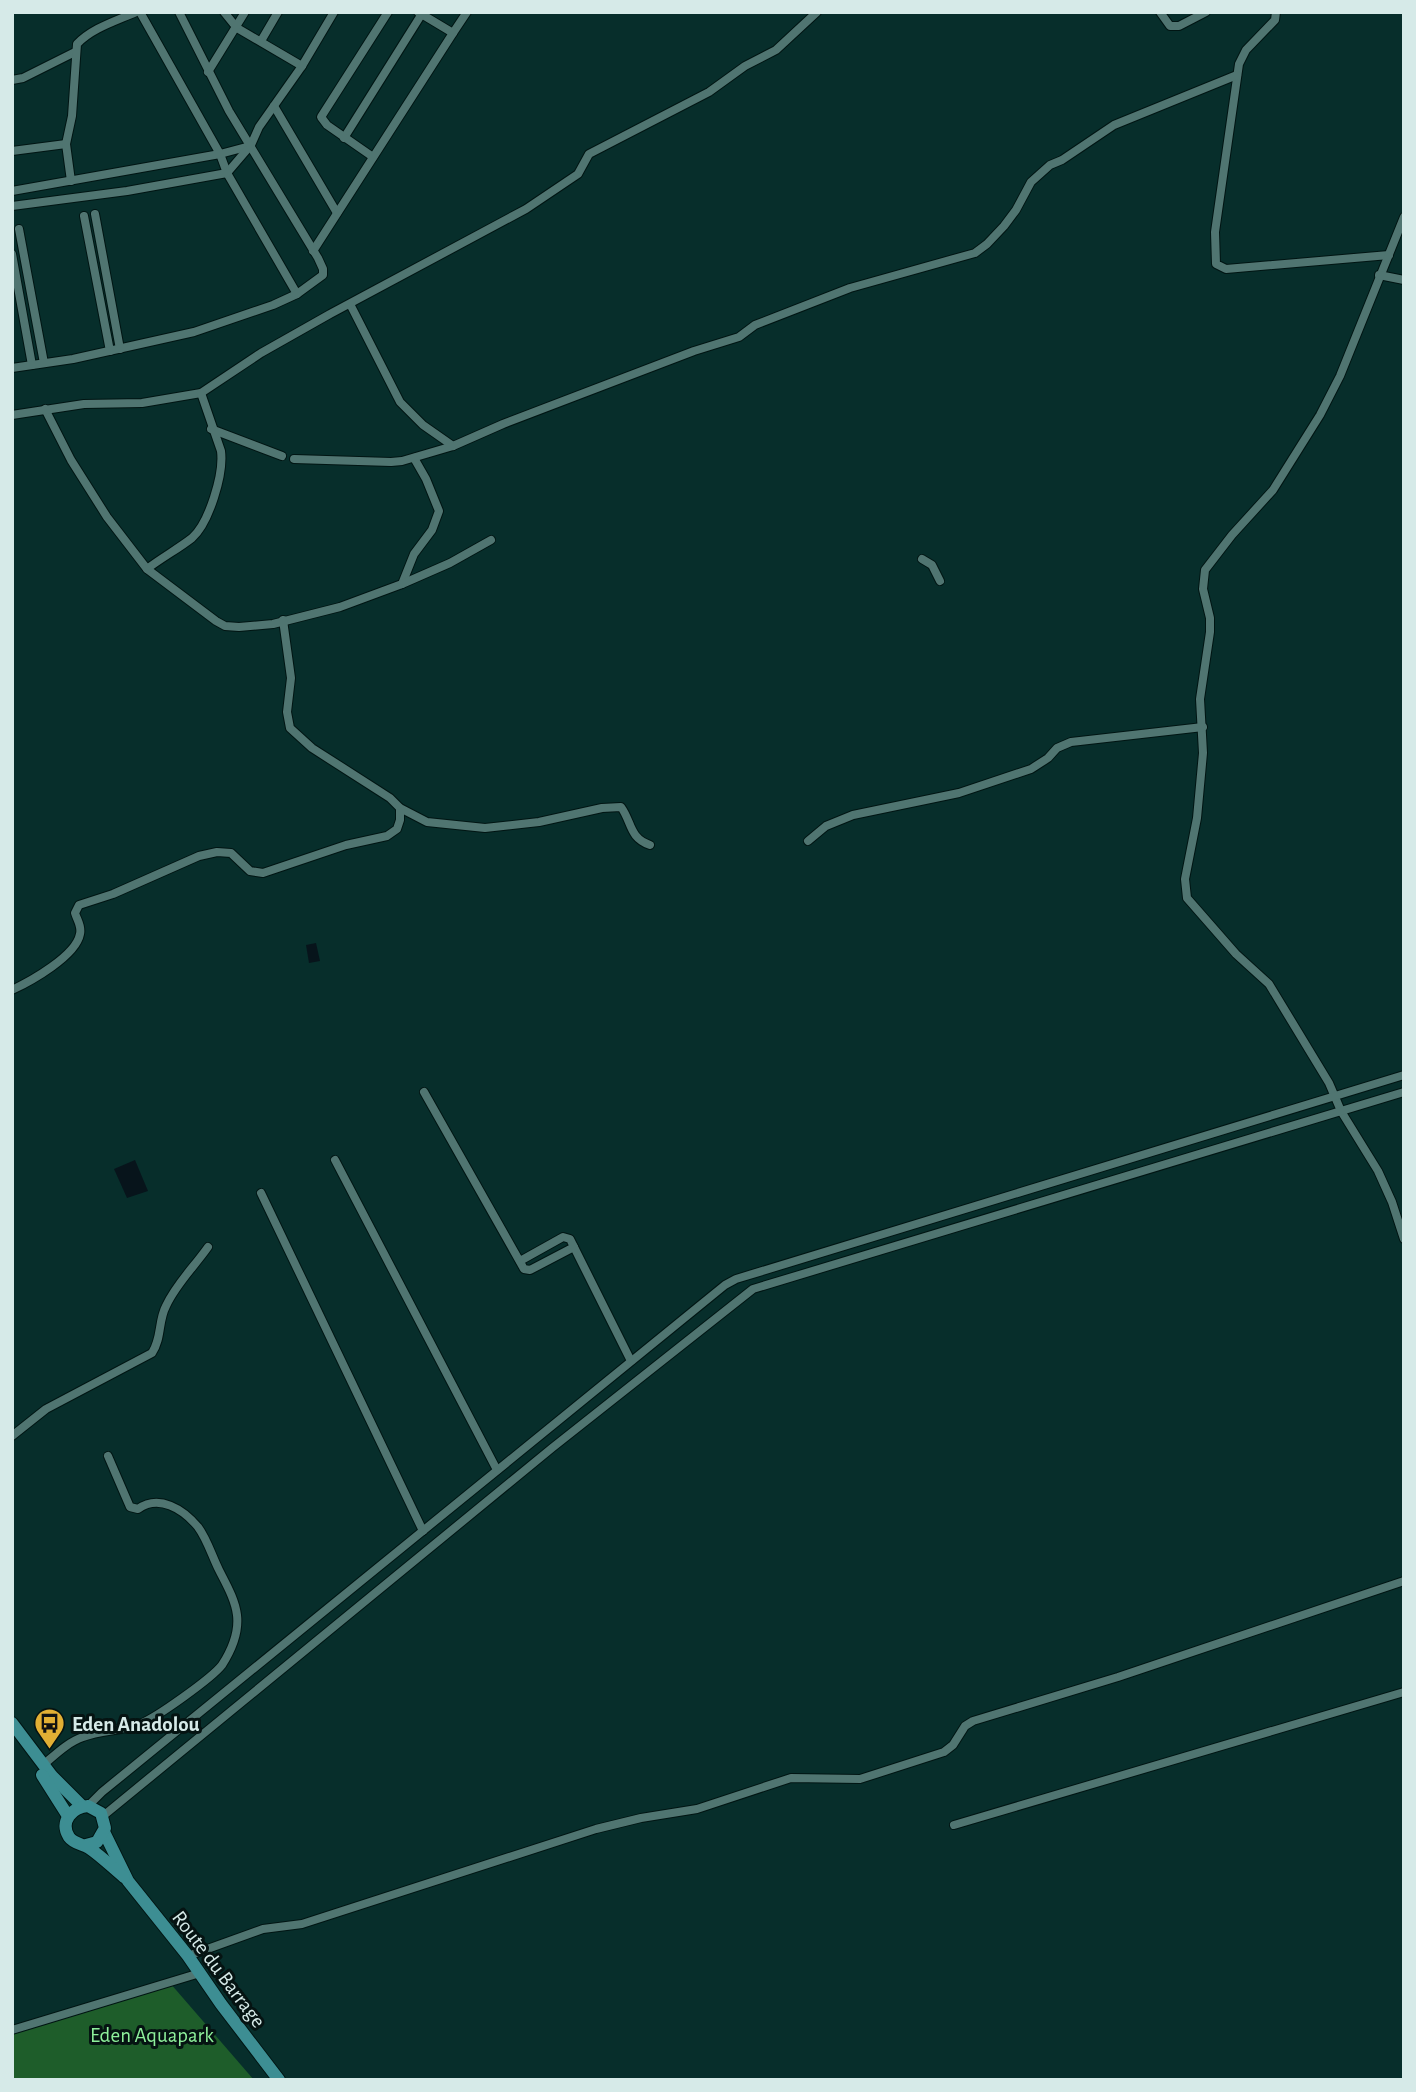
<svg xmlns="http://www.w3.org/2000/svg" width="1416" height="2092" font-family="'Alegreya Sans',sans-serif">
<rect width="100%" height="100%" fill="#072e2b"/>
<polygon fill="#1e5d2a" points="170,1983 254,2080 12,2080 12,2034"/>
<g fill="#07141b">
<polygon points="316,943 320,961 309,963 306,945"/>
<polygon points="135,1160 148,1191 127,1198 114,1169"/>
</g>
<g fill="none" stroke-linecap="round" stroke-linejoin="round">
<defs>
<g id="street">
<polyline points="140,12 220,154 227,173 297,294"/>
<polyline points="224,12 237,28 302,66"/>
<polyline points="1160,12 1170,26 1179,26 1206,12"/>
<polyline points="1276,12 1275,20 1246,50 1239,64 1215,232 1216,264 1226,269 1389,255"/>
<polyline points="453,33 467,12"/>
<polyline points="261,41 278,12"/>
<polyline points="208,72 245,12"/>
<polyline points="12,80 23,78 75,52"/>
<polyline points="274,106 337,213"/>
<polyline points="344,138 423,12"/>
<polyline points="12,151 66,144"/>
<polyline points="373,157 327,125 321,117 388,12"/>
<path d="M71,181L66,144L72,116L77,44C92,28 116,21 136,12"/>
<polyline points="12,191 220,154 250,146"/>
<polyline points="12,206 127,191 227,173 251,145 259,127 302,66 334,12"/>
<polyline points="95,214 120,349"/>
<polyline points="84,216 110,351"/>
<polyline points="1404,217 1340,376 1320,415 1273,490 1232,535 1205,570 1203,589 1210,618 1210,632 1200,699 1203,753 1197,818 1185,879 1187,898 1236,954 1269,984 1329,1083 1341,1111 1378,1171 1392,1202 1404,1239"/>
<polyline points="19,229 44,363"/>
<polyline points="313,251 453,33 418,12"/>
<polyline points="12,254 32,365"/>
<polyline points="1379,275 1404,280"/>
<polyline points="350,304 400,402 423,425 453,446"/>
<polyline points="12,368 73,359 194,332 273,305 297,294 323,275 323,269 318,258 229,111 179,12"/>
<polyline points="45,409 71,460 107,517 147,569 216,621 225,626 239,627 273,624 340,607 402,584 414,554 432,530 439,511 426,479 414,458"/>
<polyline points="12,415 84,404 142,403 201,393 261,353 330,314 526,209 578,174 589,154 709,92 745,66 776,50 817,12"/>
<polyline points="211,429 282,456"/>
<polyline points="294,459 391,462 402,461 453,446 503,424 694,351 739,337 755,325 850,288 975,253 987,244 1004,226 1016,210 1031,182 1050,165 1062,160 1114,125 1237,75"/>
<polyline points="922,559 932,565 940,581"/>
<path d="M147,569C161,558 178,549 192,538C209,523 224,474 221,451L201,393"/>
<polyline points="402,584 450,563 491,540"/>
<path d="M400,808L427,822L485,828L539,822L602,808L621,807C632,822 629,838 650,845"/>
<polyline points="808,841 826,826 853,815 959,793 1031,769 1048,758 1057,748 1071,742 1203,727"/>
<path d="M12,990C31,981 76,956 80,934C82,926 77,920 75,913L79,905L113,894L199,856L217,852L231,853L250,871L263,873L346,845L387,836L397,829L400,820V808L390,798L312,748L290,728L287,712L291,678L283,620"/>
<polyline points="424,1092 524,1269 530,1270 574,1247"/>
<polyline points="335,1160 497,1470"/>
<polyline points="261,1193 423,1531"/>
<polyline points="520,1261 563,1237 570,1239 631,1361"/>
<path d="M12,1436L46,1409L152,1353C162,1338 158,1321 166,1306C176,1284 194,1267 208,1247"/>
<path d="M43,1765C55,1755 68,1742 83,1737C100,1730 122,1731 140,1724C156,1718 212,1678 222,1665C231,1651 239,1632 237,1615C235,1599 226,1584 219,1570C212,1556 207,1539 198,1527C183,1509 159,1494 138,1509L130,1507L108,1456"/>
<polyline points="88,1806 102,1792 725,1285 736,1279 1404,1075"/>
<polyline points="103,1816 552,1448 753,1289 1404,1092"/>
<polyline points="954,1825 1404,1692"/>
<polyline points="188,1956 263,1929 302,1924 596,1829 641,1818 697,1809 791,1778 860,1779 944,1752 953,1745 965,1726 973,1721 1118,1677 1404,1581"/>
<polyline points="12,2030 200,1973"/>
</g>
<g id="secondary">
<polyline points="12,1723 52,1776 82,1806"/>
<polyline points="42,1775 68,1816"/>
<polyline points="104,1832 128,1881 188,1956 221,2004 279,2080"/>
<path d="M86,1845L97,1842L105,1828L101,1813L88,1806C73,1807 59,1821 69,1837C74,1844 83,1844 89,1848C101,1856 113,1868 124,1877"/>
</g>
</defs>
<use href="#street" stroke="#001513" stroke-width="10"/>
<use href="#secondary" stroke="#001513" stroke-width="14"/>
<use href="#street" stroke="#507571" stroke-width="8"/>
<use href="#secondary" stroke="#3d8e93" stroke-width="12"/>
</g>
<defs>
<symbol id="bus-pin" viewBox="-11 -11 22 30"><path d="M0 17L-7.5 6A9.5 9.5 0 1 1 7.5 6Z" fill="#e2af34" stroke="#051312"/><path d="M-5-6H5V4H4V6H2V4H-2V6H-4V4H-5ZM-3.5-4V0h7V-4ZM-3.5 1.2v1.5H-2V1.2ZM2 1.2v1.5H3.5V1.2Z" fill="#111"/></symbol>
</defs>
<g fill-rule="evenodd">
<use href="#bus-pin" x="32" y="1706" width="35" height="47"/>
</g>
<g text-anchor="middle" stroke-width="6" stroke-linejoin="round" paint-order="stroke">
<g font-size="21" font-weight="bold" fill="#d6eae8" stroke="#051312" text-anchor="start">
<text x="72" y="1731">Eden Anadolou</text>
</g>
<g font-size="21" fill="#d6eae8" stroke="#051312">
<text transform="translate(219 1969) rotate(53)" y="7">Route du Barrage</text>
</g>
<g font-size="21" fill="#8ef09b" stroke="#051312">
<text x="152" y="2042">Eden Aquapark</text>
</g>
</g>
<rect width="1416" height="2092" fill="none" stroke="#d6eae8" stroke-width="28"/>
</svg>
